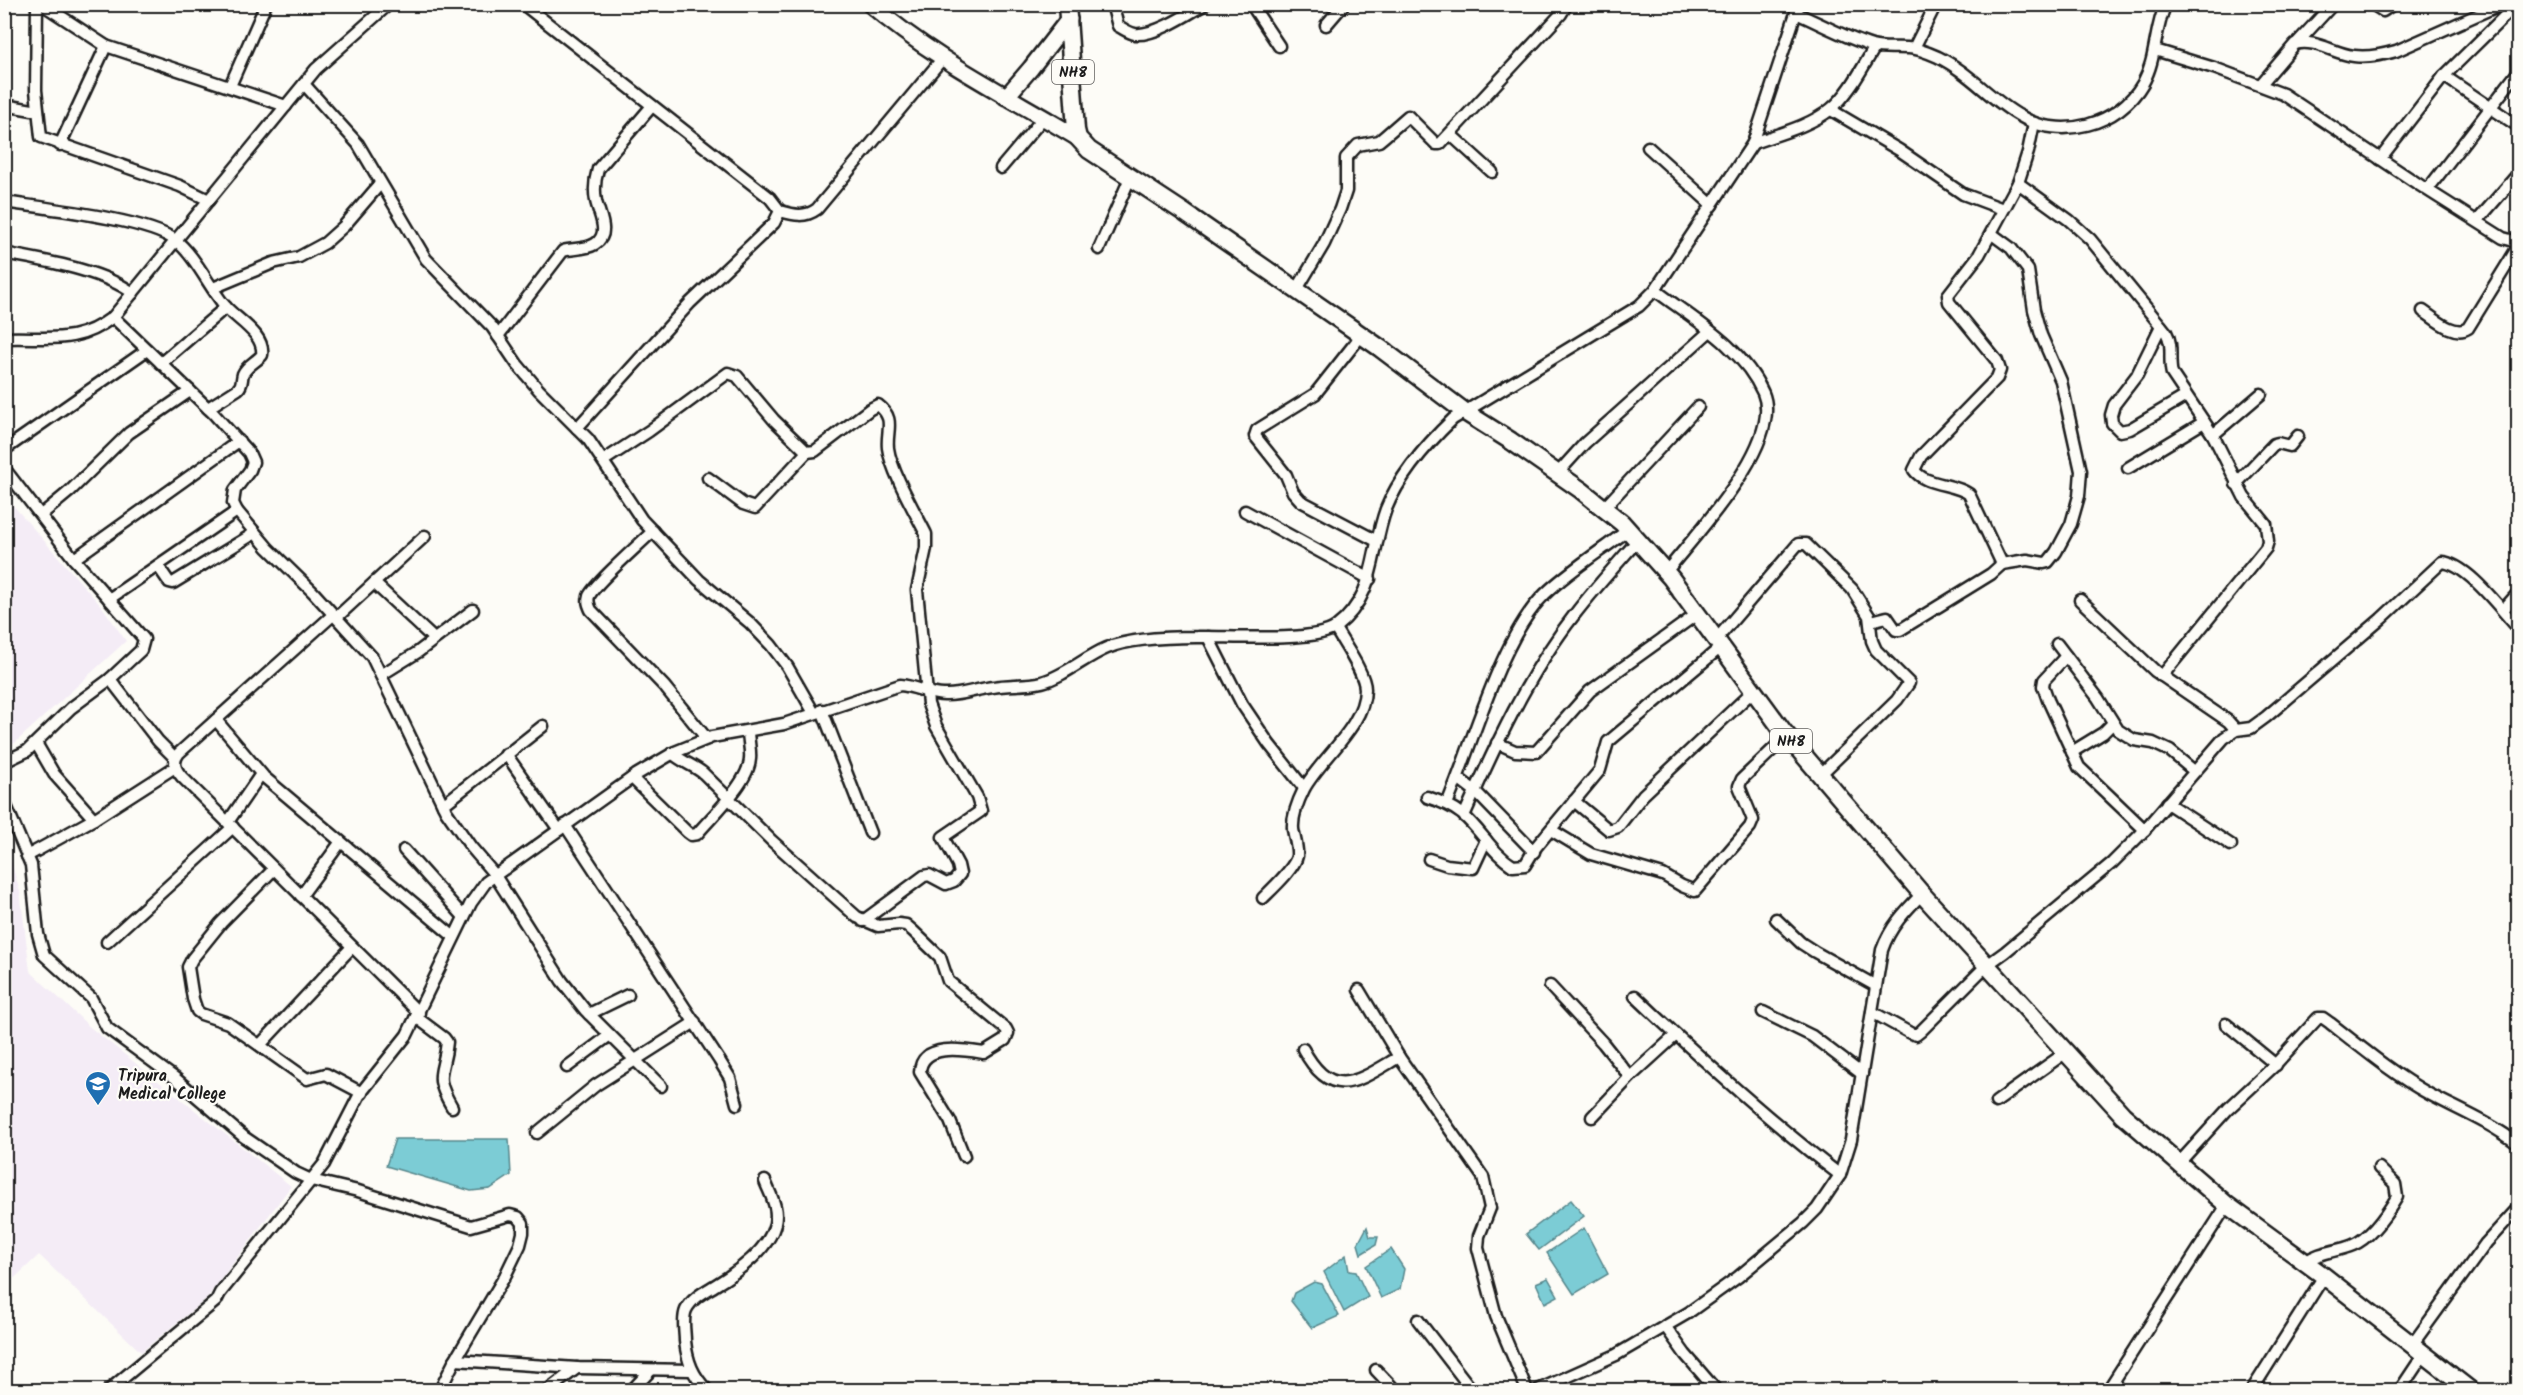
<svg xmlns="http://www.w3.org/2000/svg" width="2523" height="1395" font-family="Kalam,sans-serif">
<rect width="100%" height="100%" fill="#fdfcf7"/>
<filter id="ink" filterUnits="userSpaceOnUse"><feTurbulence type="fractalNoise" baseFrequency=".0167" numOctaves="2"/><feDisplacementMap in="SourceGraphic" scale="12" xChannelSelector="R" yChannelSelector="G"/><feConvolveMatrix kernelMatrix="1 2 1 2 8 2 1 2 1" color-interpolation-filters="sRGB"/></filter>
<g filter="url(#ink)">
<g fill="#f4ecf6">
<polygon points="4,495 103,608 126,641 5,752"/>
<polygon points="5,841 20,892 30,971 91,1028 291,1186 206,1299 141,1352 39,1255 5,1287"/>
</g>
<g fill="#7cccd5" stroke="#56868b" stroke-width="1.5">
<polygon points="395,1139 509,1139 511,1175 490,1189 471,1191 386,1166"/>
<polygon points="1571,1200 1584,1216 1539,1250 1526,1234"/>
<polygon points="1367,1227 1370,1237 1378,1237 1376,1245 1361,1254 1358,1244"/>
<polygon points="1584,1228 1608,1274 1574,1294 1547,1253"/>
<polygon points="1391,1249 1404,1269 1400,1289 1381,1298 1366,1266"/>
<polygon points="1346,1255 1349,1271 1356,1272 1368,1297 1344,1312 1324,1272"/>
<polygon points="1548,1278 1558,1296 1545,1303 1536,1283"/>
<polygon points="1314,1282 1322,1284 1339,1316 1312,1328 1291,1301 1294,1293"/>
</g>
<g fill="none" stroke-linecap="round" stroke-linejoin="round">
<defs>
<g id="minor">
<polyline points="37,4 36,90 41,137 180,186 209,200"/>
<polyline points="42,4 106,46 286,106"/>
<polyline points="523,4 770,198 780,211 774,223 690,303 577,428"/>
<path d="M1112,4L1118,26C1124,29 1129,33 1135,34C1155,36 1188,14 1205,4"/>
<polyline points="1251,4 1279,46"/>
<polyline points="2372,4 2383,11 2393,4"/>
<path d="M1796,13C1821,24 1846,38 1872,46C1883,49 1896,47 1908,48C1918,48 1929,53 1938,57C1969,72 1991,100 2020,116C2061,141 2119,125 2143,83C2157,58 2154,29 2166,4"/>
<polyline points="1326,25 1344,4"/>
<polyline points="2297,43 2333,4"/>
<polyline points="1914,48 1936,4"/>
<polyline points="2155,50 2214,68 2283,94 2421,186 2503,238 2518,242"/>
<polyline points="2444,76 2518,126"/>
<polyline points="304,84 358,144 426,259 492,327 517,364 539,390 588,439 642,520 699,580 750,623 771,645 787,666 814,713"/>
<path d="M2261,84L2295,44C2315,38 2334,54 2354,56C2369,58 2382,55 2396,51L2502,4"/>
<polyline points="230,86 266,4"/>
<polyline points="4,105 38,111"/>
<polyline points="1831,110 1899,150 1963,194 2003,209"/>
<polyline points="1450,134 1492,172"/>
<path d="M1753,143C1778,134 1810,126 1831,109C1850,93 1862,68 1875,47"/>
<polyline points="60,145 106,46"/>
<polyline points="1648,147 1712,205"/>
<polyline points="2380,159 2444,76 2517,4"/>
<polyline points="1001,168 1044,117"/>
<path d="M2018,183L2069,220L2090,239L2166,332C2174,346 2168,359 2172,374L2213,435L2244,497L2266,524L2268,541L2266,548L2162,676"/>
<polyline points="2428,189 2518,72"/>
<path d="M4,202C43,208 147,219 175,240C195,255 209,287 225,306C237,320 265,334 262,355C256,362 247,365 243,374C241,381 243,384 238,389L208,408"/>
<path d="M780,211C794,215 805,218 817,209L943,58"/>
<polyline points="2478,220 2518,174"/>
<polyline points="1992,234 2011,248 2028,270 2034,310 2041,335 2061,381 2081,471 2079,496 2071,524 2056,552 2048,562 2044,563 2027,560 2002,564"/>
<polyline points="1099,249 1130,178"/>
<path d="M4,253C44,261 100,269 133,293"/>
<polyline points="213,288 273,263 299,257 325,243 344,226 380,184"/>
<path d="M1655,290C1693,319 1743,347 1763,393C1784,442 1695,535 1666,572"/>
<polyline points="1296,291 1324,244 1340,209 1346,191 1346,158 1358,145 1379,141 1385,136 1408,116 1436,144 1440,144 1561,14 1567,4"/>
<path d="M2423,311C2435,319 2454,337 2468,328L2518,247"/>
<polyline points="113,317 213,413 249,453 253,462 250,470 235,490 233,503 237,511 268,548 313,592 372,657 446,811 471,847 494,874 562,981 585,1010 661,1086"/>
<polyline points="2161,326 2137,375 2114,405 2111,415 2112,423 2120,431 2130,429 2186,396"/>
<path d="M498,336L563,251C573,248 585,250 595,244C611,234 599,215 596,201C594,191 595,179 598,169L652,106"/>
<polyline points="1360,337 1315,394 1257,430 1255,436 1286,475 1293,492 1301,501 1377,541"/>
<path d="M4,338C48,336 75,346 113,317L316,69L389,4"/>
<polyline points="161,363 226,307"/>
<polyline points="2213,435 2261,394"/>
<polyline points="4,450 147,350"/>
<path d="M603,461L649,431L728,373L737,376L774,420L807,452L815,451L870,409L878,405C896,419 886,430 888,448C891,471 915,512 926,534V548L917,590L928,704L936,726L977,797L981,811L943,837L958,865L960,874L954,881L946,884L929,875L924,876L863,921"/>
<polyline points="4,468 74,559 144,639 141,650 110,679 71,708 27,751 4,762"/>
<polyline points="2128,468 2204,422"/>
<polyline points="1557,474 1585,443 1710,331"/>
<polyline points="708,478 743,504 755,508 807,452"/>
<polyline points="2236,484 2274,444 2278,443 2290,446 2298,436"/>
<polyline points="1604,508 1698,407"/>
<polyline points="1245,511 1370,579"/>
<polyline points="41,515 70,491 129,433 190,391"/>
<path d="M653,531C640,544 596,582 589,596C587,602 589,605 591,610L664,686L707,739"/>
<polyline points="74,559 239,441"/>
<polyline points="158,566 169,582 173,583 255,533"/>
<polyline points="374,583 434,639"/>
<polyline points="109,599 237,511"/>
<polyline points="2080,600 2155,671 2228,721 2236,730"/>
<polyline points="2503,610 2518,593"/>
<path d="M334,614L179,753C172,762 175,769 182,777L419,1013"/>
<polyline points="337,617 425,536"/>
<path d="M1871,621L1887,617L1896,630H1900L1991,574L2002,564L1969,494C1954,483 1925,486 1914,470L1921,456L1997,378L2000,370L1997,361L1949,302L1948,295L1979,255L2018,183L2028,152L2034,123"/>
<polyline points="1208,637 1242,704 1269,744 1304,788"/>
<polyline points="1716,640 1798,544 1806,544 1852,589 1869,616 1872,641 1876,650 1909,683 1897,700 1821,774"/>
<polyline points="2057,644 2098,698 2118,730 2134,740 2153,743 2170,751 2194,771"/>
<polyline points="2066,656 2044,680 2043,686 2048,700 2079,767 2145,830"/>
<polyline points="381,675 418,652 473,610"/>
<polyline points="110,679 158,741 175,758"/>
<polyline points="822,710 870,833"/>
<polyline points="216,720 264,777 454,937"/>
<polyline points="36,743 54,774 94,819"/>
<polyline points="1497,743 1515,751 1536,752 1590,691 1697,614"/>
<polyline points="2072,752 2103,733 2113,723"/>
<path d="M672,753C682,762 693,765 703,773L772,841L857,917L878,926L899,924L906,925L913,931L940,957L948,981L1006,1029L1008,1033L1005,1040L984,1053C965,1050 921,1042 920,1072L950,1121L964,1156"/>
<polyline points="506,754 559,830"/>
<path d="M632,778L687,832L691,835L697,834C712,816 749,782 750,759C751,750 748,740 748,731"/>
<polyline points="1458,778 1475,791 1534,852"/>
<path d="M1427,797C1440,801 1452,806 1462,814C1481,830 1492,853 1513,866L1525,865L1536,847L1600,770L1608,742L1721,647"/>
<polyline points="4,801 31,865 38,934 44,955 91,998 107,1028 175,1078 244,1137 296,1173 311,1180 358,1191 471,1226 510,1215 518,1217 523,1223 523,1233 520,1245 505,1276 455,1360 440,1390"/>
<polyline points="1574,801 1609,830 1618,827 1643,795 1752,692"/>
<polyline points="2167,803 2231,845"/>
<path d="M1447,804C1472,746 1501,636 1545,594C1570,570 1601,551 1628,530"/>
<polyline points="443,805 543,726"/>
<path d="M1464,816C1495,746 1528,674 1575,614C1595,588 1617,564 1638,540"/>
<polyline points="228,822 261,774"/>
<polyline points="565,825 719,1060 730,1078 737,1104"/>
<polyline points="1551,830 1591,854 1663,875 1682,886 1695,891 1750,827 1753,820 1739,786 1742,779 1787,736"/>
<polyline points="404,850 464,917"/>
<polyline points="27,856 94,819 175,767"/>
<polyline points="1429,859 1447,865 1473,868 1486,840"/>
<polyline points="274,869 221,923 192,959 188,967 193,999 197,1011 201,1014 228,1023 307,1079 326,1074 362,1093"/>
<polyline points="301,896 340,843"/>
<path d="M1263,898C1272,889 1295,868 1297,856C1298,847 1294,837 1293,829C1292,815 1298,801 1304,789C1320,759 1365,726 1365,689C1365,673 1343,643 1335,628"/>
<polyline points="1776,919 1801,943 1815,952 1876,986"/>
<polyline points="107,942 233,827"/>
<polyline points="1550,986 1603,1043 1630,1077"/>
<polyline points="1359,990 1399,1057 1483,1177 1490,1208 1479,1236 1478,1248 1496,1316 1527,1390"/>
<path d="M1635,996C1701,1059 1767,1119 1840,1175"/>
<polyline points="1763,1012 1812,1036 1862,1074"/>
<path d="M1872,1012L1910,1033L1916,1035L1921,1031L1987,965L2005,952L2112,863L2140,835L2224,738L2236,730L2251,728L2266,717L2381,619L2442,562C2468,564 2501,610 2518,628"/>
<polyline points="589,1014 628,995"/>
<path d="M416,1017L444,1038L447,1042C444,1075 432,1073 452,1107"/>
<polyline points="2226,1024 2276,1065"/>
<polyline points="260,1045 352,947"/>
<path d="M1303,1049C1332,1103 1358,1081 1399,1057"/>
<polyline points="567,1067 610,1035"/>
<polyline points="1996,1102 2065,1053"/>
<polyline points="1592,1117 1630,1077 1676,1035"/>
<polyline points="537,1133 596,1085 695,1022"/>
<path d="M2178,1164L2228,1109L2273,1067L2318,1018H2323L2330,1023C2362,1048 2393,1074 2429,1094C2459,1110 2491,1123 2518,1144"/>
<path d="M2305,1262C2320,1251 2337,1252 2353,1245C2372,1237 2387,1214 2397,1197L2395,1184L2379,1168"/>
<polyline points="1418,1320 1472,1390"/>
<polyline points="1665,1326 1685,1354 1716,1390"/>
<polyline points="2412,1345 2486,1243 2518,1208"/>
<polyline points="455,1360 577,1368 691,1370"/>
<polyline points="1376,1370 1395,1390"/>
<path d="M109,1390L216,1301L220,1293L324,1164L360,1094L407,1035L471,903L486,882L636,775L675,752L712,737L784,724L900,685C916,686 929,695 944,695C960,696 977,689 993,687C1009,684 1026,686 1042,682C1065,676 1085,657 1107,648C1131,638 1171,637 1197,637C1226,636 1315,643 1336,627C1377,595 1370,552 1386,509C1400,474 1427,444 1453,419L1639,306L1655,290L1753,143L1799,4"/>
<polyline points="548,1390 577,1368"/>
<polyline points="632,1390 651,1370"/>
<path d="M707,1390C693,1376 687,1361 685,1341C685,1331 682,1319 686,1310C691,1299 704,1292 714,1286C739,1271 783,1241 775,1207C773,1198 768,1189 765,1181"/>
<path d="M1538,1390L1616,1355L1688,1313L1738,1277L1803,1223L1817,1209L1840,1175L1851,1140L1882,950C1890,927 1905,911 1922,894"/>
<polyline points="2108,1390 2227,1205"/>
<polyline points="2252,1390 2324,1276"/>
<polyline points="2400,1390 2424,1354"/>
</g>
<g id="primary">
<path d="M870,4C933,59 1007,95 1078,138"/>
<polyline points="1006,97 1031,68 1069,19"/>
</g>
<polyline id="trunk" points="1067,4 1076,130 1078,138 1089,150 1185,213 1380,348 1465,412 1511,441 1581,490 1622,523 1671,578 1783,731 1922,894 2123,1115 2227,1205 2324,1276 2470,1390"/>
</defs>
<use href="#minor" stroke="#1c1c1c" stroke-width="15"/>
<use href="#primary" stroke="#1c1c1c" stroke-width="20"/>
<use href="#trunk" stroke="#1c1c1c" stroke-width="21"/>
<use href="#minor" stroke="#fdfcf7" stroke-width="10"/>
<use href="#primary" stroke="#fdfcf7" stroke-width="15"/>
<use href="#trunk" stroke="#fdfcf7" stroke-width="16"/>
</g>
</g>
<defs>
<symbol id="university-pin" viewBox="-11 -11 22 30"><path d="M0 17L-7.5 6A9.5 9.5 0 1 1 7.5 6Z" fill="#1f6fb2" stroke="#fdfcf7"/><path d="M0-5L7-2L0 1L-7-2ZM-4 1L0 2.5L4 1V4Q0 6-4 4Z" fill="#fff"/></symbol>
</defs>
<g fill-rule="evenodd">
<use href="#university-pin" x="83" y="1069" width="30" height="40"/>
</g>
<g text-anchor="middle" stroke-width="4.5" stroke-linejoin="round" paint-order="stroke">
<g fill="#fdfcf7" stroke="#605f5e" stroke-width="1.5">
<rect x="1052" y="60" width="42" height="24" rx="4.5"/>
<rect x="1770" y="729" width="42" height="24" rx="4.5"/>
</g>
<g font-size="15" font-weight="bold" fill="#1c1c1c">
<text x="1073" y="77">NH8</text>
<text x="1791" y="746">NH8</text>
</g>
<g font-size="16" font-weight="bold" fill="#1c1c1c" stroke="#fdfcf7" text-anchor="start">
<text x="118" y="1081">Tripura<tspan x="118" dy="18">Medical College</tspan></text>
</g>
</g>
<rect width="2523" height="1395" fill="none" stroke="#fdfcf7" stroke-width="24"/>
<rect x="12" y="12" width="2499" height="1371" fill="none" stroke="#1c1c1c" stroke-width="2" filter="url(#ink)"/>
</svg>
